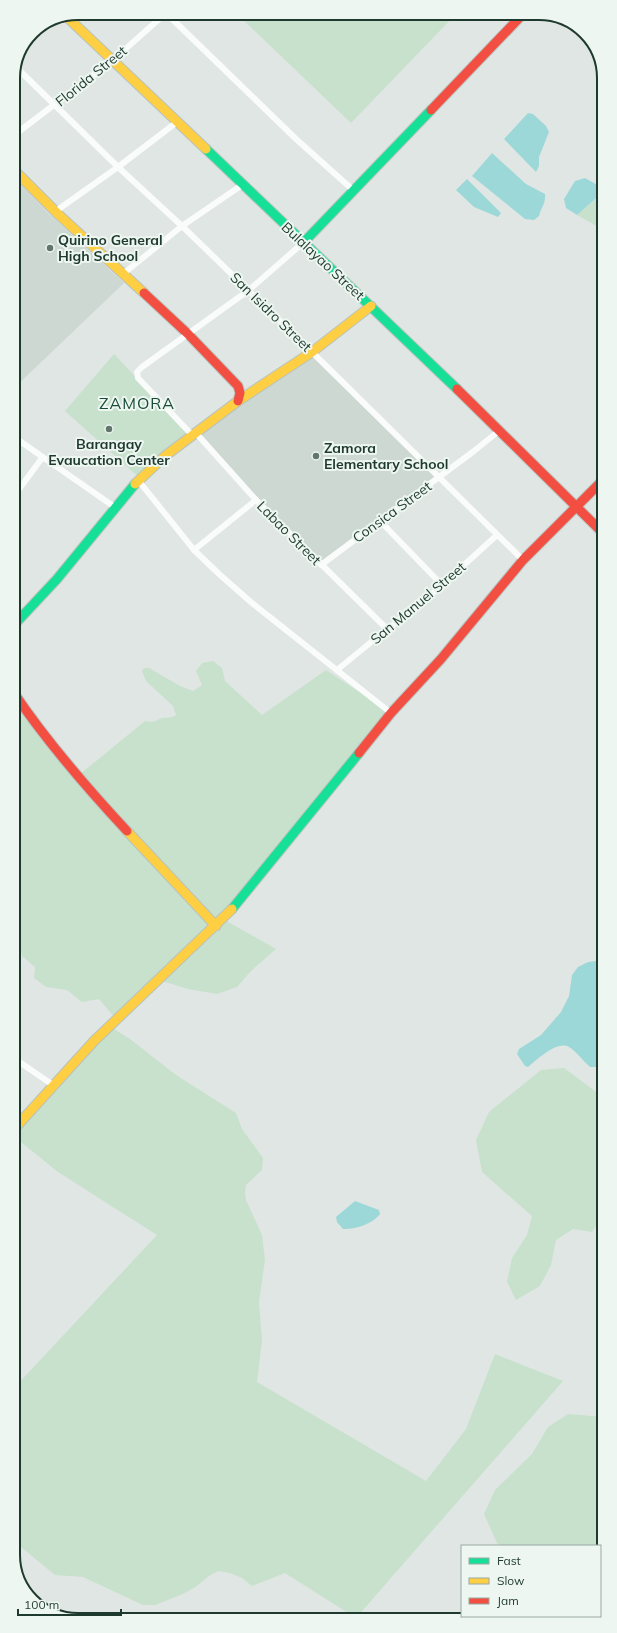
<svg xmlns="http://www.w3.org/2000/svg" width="617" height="1633" font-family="Mulish,sans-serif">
<rect width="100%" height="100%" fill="#e0e6e3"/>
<g fill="#cdd8d2">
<polygon points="13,177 48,213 124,283 14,388"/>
<polygon points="312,352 438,478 321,565 196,433"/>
</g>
<g fill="#c7e1cc">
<polygon points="236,13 457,13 351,123"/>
<polygon points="601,187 602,187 602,229 577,215 600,196"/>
<polygon points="114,354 191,436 141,479 65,411"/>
<path d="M213,661L222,668L225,681L262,715L326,670L391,713L223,919L276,949L251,971L237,987L217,994L188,989L159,980L116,1019L99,999L82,1002L67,990L46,987L34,978L35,967L22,956L19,941L14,938V693L79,775L145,721C157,723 153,721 162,718C168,717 170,719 176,715L173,706L146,681L142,671L144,668H149L180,686L193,691L202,685L196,671L202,663Z"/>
<polygon points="109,1026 130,1039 176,1075 236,1113 242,1129 263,1158 262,1170 246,1185 245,1192 246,1200 262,1235 265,1260 259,1302 262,1340 257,1382 426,1481 466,1429 495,1354 563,1381 356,1618 285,1573 252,1586 242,1578 230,1573 218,1571 209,1576 197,1586 183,1594 155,1605 143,1605 83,1577 55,1575 15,1542 15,1387 157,1235 58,1172 16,1138 15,1128"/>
<polygon points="564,1068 603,1097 603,1215 592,1232 573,1229 556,1240 551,1265 540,1286 516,1300 507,1282 512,1258 527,1235 532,1216 482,1172 476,1140 489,1112 541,1070"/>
<polygon points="568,1414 604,1417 604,1556 600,1567 600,1546 500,1546 497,1543 484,1514 495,1490 532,1454 548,1427"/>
</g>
<g fill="#9dd8d8">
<polygon points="528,113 533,114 546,126 549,132 539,157 539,166 536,172 504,139"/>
<path d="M492,153L526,184L545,194C546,203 541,208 539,216L534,220L525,219L472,176Z"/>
<polygon points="585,178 601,187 600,195 577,215 566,208 564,199 575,181"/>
<polygon points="467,179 501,213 498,217 474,207 456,190"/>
<path d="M603,960V1063L599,1067H590C583,1061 576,1051 569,1047C557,1040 537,1060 528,1067L525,1066L517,1054L519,1049L541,1035L561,1012L569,996L572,975L578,967L588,962Z"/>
<path d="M355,1201L379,1210L380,1214C373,1224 354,1230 343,1229L337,1222L336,1217Z"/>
</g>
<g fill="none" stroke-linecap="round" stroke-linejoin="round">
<defs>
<g id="fast">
<polyline points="206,149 457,389"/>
<polyline points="304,242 431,110"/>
<polyline points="14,625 57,579 135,484"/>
<polyline points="232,909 359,753"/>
</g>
<g id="slow">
<polyline points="67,17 206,149"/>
<polyline points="13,169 59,215 144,293"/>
<polyline points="135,484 165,456 238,401 312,352 371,306"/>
<polyline points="127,831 216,926"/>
<polyline points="15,1128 94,1041 232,909"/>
</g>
<g id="jam">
<polyline points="431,110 524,13"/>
<polyline points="144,293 188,334 238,386 240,393 238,401"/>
<polyline points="457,389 602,532"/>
<path d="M14,693C47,742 87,788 127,831"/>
<polyline points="359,753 391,713 441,659 523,560 602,481"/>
</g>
</defs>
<use href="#fast" stroke="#b9c3be" stroke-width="11"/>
<use href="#slow" stroke="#b9c3be" stroke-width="11"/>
<use href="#jam" stroke="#b9c3be" stroke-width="11"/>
<g stroke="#fafbfb" stroke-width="6">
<polyline points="166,13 296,139 353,190"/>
<polyline points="16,67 118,167 182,226 312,352 523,560"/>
<polyline points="13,136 113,60 166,13"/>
<polyline points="56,211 118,167 177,122"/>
<polyline points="123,274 182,226 242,185"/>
<polyline points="196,433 256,500 387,629"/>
<polyline points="193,436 138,378 137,372 142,367 249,290 304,242"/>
<polyline points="14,437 116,508"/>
<polyline points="138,480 194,550 219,574 252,603 391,713"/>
<polyline points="14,496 42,458"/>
<polyline points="380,521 443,586"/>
<polyline points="194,550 256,500"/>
<polyline points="321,565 474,451 500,430"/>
<polyline points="337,670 387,629 419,606 497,535"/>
<polyline points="15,1059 53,1085"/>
</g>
<use href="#fast" stroke="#16e098" stroke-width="9"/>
<use href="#slow" stroke="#ffcf43" stroke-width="9"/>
<use href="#jam" stroke="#f24e42" stroke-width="9"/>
</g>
<g fill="#62766d" stroke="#edf6f0" stroke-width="1.5">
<circle cx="50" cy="248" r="4"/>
<circle cx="109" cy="429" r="4"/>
<circle cx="316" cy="456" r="4"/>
</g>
<g text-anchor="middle" stroke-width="4" stroke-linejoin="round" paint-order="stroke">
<g font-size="14" fill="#1e392e" stroke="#edf6f0">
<text transform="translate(91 76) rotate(-39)" y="5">Florida Street</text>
<text transform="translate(323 261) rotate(43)" y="5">Bulalayao Street</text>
<text transform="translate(271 312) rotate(44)" y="5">San Isidro Street</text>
<text transform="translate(392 512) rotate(-36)" y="5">Consica Street</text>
<text transform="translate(289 533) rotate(45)" y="5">Labao Street</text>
<text transform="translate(418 603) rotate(-40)" y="5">San Manuel Street</text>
</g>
<g font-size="14" font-weight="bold" fill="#1e392e" stroke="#edf6f0" text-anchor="start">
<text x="58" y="245">Quirino General<tspan x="58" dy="16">High School</tspan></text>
<text x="109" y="449" text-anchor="middle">Barangay<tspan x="109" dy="16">Evaucation Center</tspan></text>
<text x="324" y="453">Zamora<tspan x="324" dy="16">Elementary School</tspan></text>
</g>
<g font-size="16" letter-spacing="1" fill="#194c38" stroke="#edf6f0">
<text x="137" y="409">ZAMORA</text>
</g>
</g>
<path d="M0 0H617V1633H0ZM78 20H539A58 58 0 0 1 597 78V1555A58 58 0 0 1 539 1613H78A58 58 0 0 1 20 1555V78A58 58 0 0 1 78 20Z" fill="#edf6f0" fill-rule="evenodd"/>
<path fill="none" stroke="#1e392e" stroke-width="2" d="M78 20H539A58 58 0 0 1 597 78V1555A58 58 0 0 1 539 1613H78A58 58 0 0 1 20 1555V78A58 58 0 0 1 78 20Z"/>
<rect x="461" y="1545" width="140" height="72" fill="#edf6f0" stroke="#9aaaa2"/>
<rect x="469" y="1558" width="20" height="6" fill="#16e098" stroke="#9aaaa2"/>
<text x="497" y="1565" font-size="12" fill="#1e392e">Fast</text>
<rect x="469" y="1578" width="20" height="6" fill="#ffcf43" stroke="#9aaaa2"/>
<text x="497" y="1585" font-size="12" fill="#1e392e">Slow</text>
<rect x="469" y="1598" width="20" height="6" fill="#f24e42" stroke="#9aaaa2"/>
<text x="497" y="1605" font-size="12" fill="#1e392e">Jam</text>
<path d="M18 1609v6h103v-6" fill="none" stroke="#1e392e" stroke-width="2"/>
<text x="24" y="1609" font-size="12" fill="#1e392e" stroke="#edf6f0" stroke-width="3" paint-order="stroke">100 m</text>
</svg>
